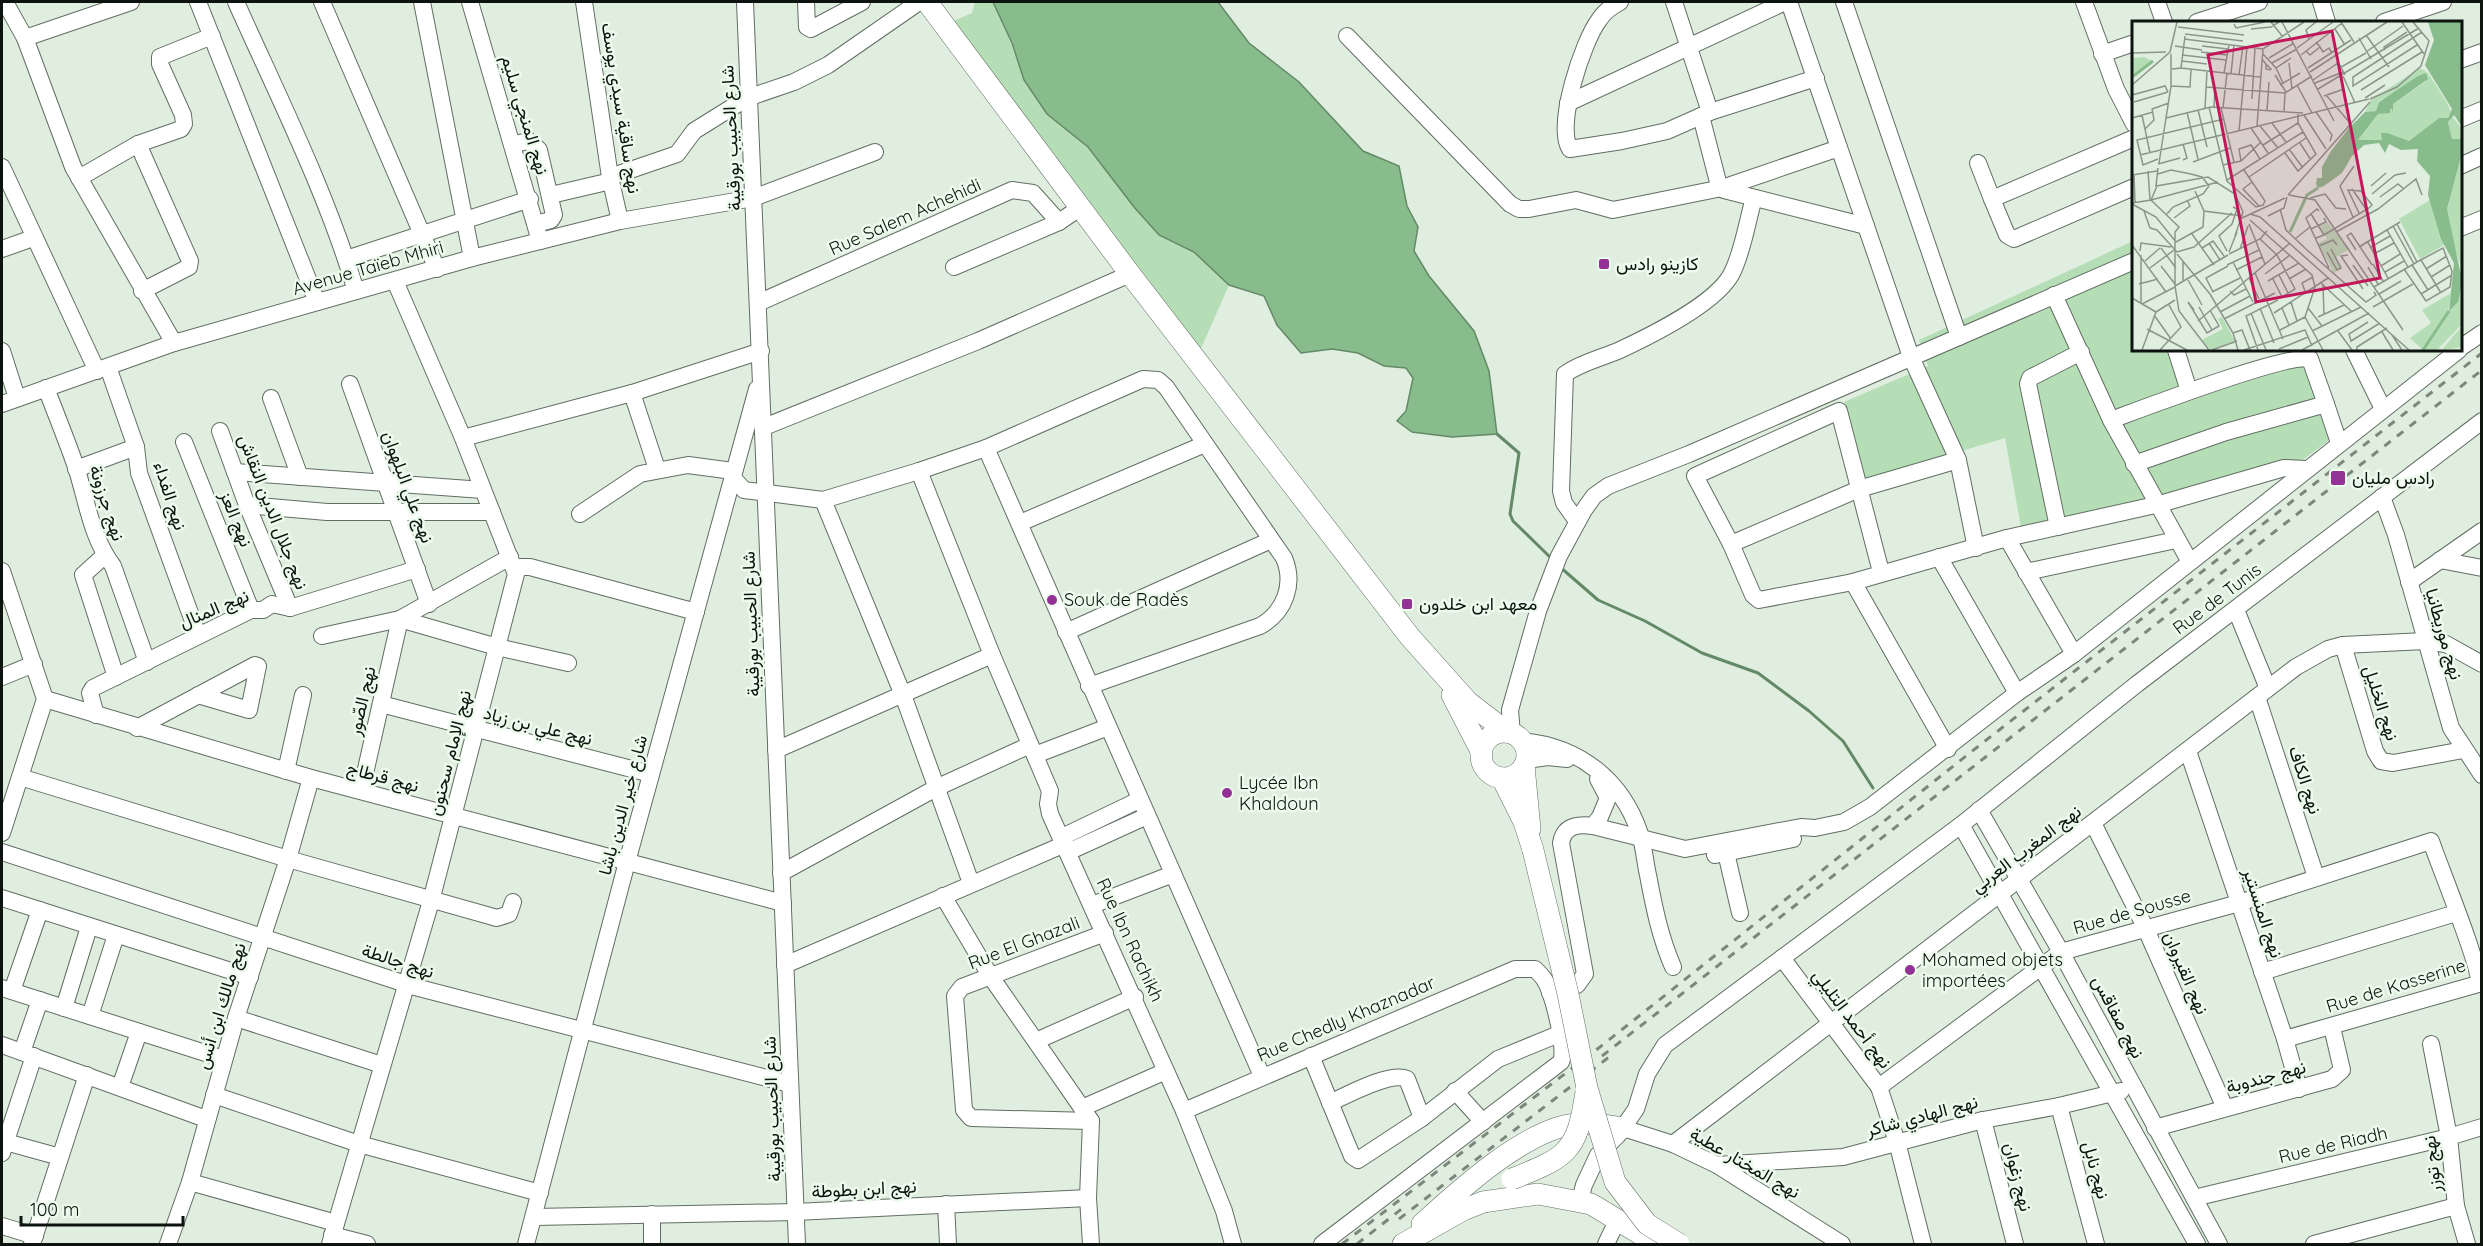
<svg xmlns="http://www.w3.org/2000/svg" width="2483" height="1246" font-family="Quicksand,Vazirmatn,sans-serif">
<rect width="100%" height="100%" fill="#dfeedf"/>
<g fill="#b5deb7">
<polygon points="975,2 993,2 997,5 1024,80 1047,114 1088,147 1134,207 1159,234 1194,252 1229,285 1195,362 949,23 972,13"/>
<polygon points="2133,241 2134,350 2181,350 2194,387 2309,350 2344,429 2289,470 2022,533 2005,438 1864,480 1844,402 1928,366 1919,340"/>
</g>
<polygon fill="#89bc8d" stroke="#648967" stroke-width="1.5" points="993,2 1218,2 1249,43 1299,82 1363,151 1399,166 1407,206 1418,227 1414,251 1429,276 1474,331 1489,371 1497,434 1452,437 1412,432 1397,421 1406,411 1413,378 1406,368 1384,366 1358,353 1332,349 1301,353 1277,325 1264,296 1229,285 1194,252 1159,235 1134,207 1088,147 1047,114 1024,80 1012,43"/>
<g fill="none" stroke-linecap="round" stroke-linejoin="round">
<g stroke="#648967" stroke-width="3">
<polyline points="1497,434 1519,453 1510,514 1513,521 1551,558"/>
<polyline points="1560,567 1598,600 1645,621 1702,653 1758,673 1809,711 1843,741 1873,788"/>
</g>
<defs>
<g id="minor">
<polyline points="5,2 25,38 73,167 174,343"/>
<polyline points="198,2 317,302"/>
<path d="M236,2C278,96 326,191 356,291"/>
<polyline points="322,2 437,269"/>
<polyline points="422,2 472,258"/>
<polyline points="470,2 540,241"/>
<polyline points="584,2 610,177 620,221"/>
<polyline points="745,2 797,1244"/>
<polyline points="806,2 807,27 811,29 862,2"/>
<path d="M1620,2C1612,6 1604,12 1599,20C1583,41 1555,125 1570,149L1622,141L1667,131L1710,112L1816,78"/>
<polyline points="1674,2 1710,112"/>
<polyline points="1789,2 1911,357 1958,460 1976,548"/>
<polyline points="1844,2 1959,337"/>
<polyline points="2084,2 2116,89 2134,124"/>
<polyline points="2157,2 2164,22"/>
<polyline points="2321,2 2327,22"/>
<polyline points="2197,22 2259,2"/>
<polyline points="2384,22 2443,2"/>
<polyline points="1347,36 1510,204 1519,209 1529,209 1576,200 1613,210 1722,188 1839,148"/>
<polyline points="25,38 131,2"/>
<polyline points="2102,54 2134,43"/>
<polyline points="2460,60 2482,52"/>
<polyline points="1568,103 1785,2"/>
<polyline points="1701,116 1718,182 1724,190 1866,226"/>
<polyline points="2460,119 2482,110"/>
<polyline points="2134,138 1992,199 2007,235 2014,239 2134,187"/>
<polyline points="138,144 181,129 184,124 183,115 160,64 160,57 212,36"/>
<polyline points="513,144 529,141 539,150 554,215 551,220 536,224"/>
<polyline points="1978,163 1992,199"/>
<polyline points="2460,166 2482,156"/>
<polyline points="2,167 97,371"/>
<polyline points="610,177 677,154 694,131 747,98 794,82 828,65 919,2"/>
<polyline points="79,178 138,144 190,261 189,267 142,291"/>
<polyline points="551,195 611,181"/>
<polyline points="2460,228 2482,219"/>
<polyline points="2,249 33,238"/>
<polyline points="346,259 530,199"/>
<polyline points="954,267 1059,222 1081,207"/>
<polyline points="2054,295 2111,420 2190,562"/>
<polyline points="758,303 1012,190 1033,193 1059,222"/>
<polyline points="2460,348 2482,333"/>
<polyline points="2176,350 2189,391"/>
<polyline points="2354,350 2383,409"/>
<polyline points="2,351 17,398"/>
<polyline points="108,367 136,447 139,473 198,635"/>
<polyline points="350,384 429,604"/>
<path d="M46,388C56,414 67,441 76,467C87,501 91,537 113,566L147,662"/>
<polyline points="632,393 657,469"/>
<polyline points="271,398 300,477"/>
<polyline points="2,404 174,343 472,258 620,221 753,198 875,152"/>
<polyline points="2326,404 2339,443"/>
<path d="M2111,420C2141,409 2288,353 2310,359L2326,404L2226,432L2134,464"/>
<polyline points="764,427 978,341 1130,274"/>
<polyline points="220,431 247,505 290,608"/>
<polyline points="463,438 632,393 761,351"/>
<polyline points="184,442 251,610"/>
<polyline points="986,448 1262,1076"/>
<polyline points="76,469 136,447"/>
<polyline points="919,471 992,655 1050,791 1048,804 1050,814 1184,1111 1224,1211 1233,1244"/>
<polyline points="235,472 483,490"/>
<path d="M733,478L744,490L823,500L919,471L986,448L1143,379L1158,380L1166,387L1284,558C1295,584 1285,612 1260,626L1089,686"/>
<polyline points="2382,497 2396,535 2451,728 2482,775"/>
<polyline points="823,500 903,695 971,883"/>
<polyline points="247,505 327,512 492,512"/>
<polyline points="580,514 640,474 688,465 733,471"/>
<path d="M1577,521L1564,503L1561,491L1565,374C1582,362 1602,358 1620,350C1650,336 1717,303 1732,273C1743,251 1747,222 1754,198"/>
<polyline points="1020,523 1205,444"/>
<polyline points="2058,527 2028,384 2030,378 2081,352"/>
<polyline points="2007,538 2074,654"/>
<polyline points="1731,544 1859,489 1958,460"/>
<polyline points="104,556 83,575 116,677"/>
<polyline points="1939,557 2017,693"/>
<polyline points="2440,560 2482,568"/>
<polyline points="514,567 530,567 696,612"/>
<polyline points="2,571 45,699 2,833"/>
<polyline points="1881,572 1839,411 1695,476 1731,544 1753,595 1759,600 1853,582 2007,538 2160,504 2284,468 2306,469"/>
<polyline points="2026,572 2176,540"/>
<polyline points="1853,582 1948,749"/>
<polyline points="2409,582 2482,531"/>
<polyline points="2236,610 2267,686"/>
<polyline points="400,619 497,647 568,663"/>
<polyline points="1066,632 1271,540"/>
<polyline points="322,636 400,619 510,557"/>
<polyline points="2343,645 2375,751 2381,761 2393,763 2463,750"/>
<polyline points="2,677 34,664"/>
<polyline points="2257,697 2316,877"/>
<polyline points="45,699 311,778 783,903"/>
<polyline points="381,704 651,774"/>
<polyline points="96,715 90,693 93,688 251,610 263,610 272,604 290,608 417,569"/>
<polyline points="137,728 255,665 258,666 249,710 198,695"/>
<polyline points="1512,734 1510,710 1538,611 1559,556 1584,510 1594,496 1608,486 1689,454 2134,261"/>
<path d="M1522,741C1579,746 1622,780 1640,834C1644,847 1645,862 1648,875C1654,907 1660,937 1673,967"/>
<polyline points="776,750 992,655"/>
<polyline points="2188,751 2285,1039 2299,1089"/>
<polyline points="1035,755 1108,727"/>
<polyline points="1526,760 1548,757 1567,759"/>
<polyline points="286,771 303,695"/>
<polyline points="20,777 288,859 497,918 509,914 513,902"/>
<polyline points="361,791 400,619"/>
<polyline points="1979,810 2061,952 2219,1244"/>
<polyline points="2093,823 2145,927 2225,1108"/>
<polyline points="1961,825 2197,1244"/>
<polyline points="1593,826 1600,817 1608,798 1598,779"/>
<polyline points="1062,837 1139,800"/>
<polyline points="1724,844 1740,913"/>
<polyline points="2,852 415,987 790,1084"/>
<polyline points="1068,852 1147,816"/>
<polyline points="1715,855 1793,839"/>
<polyline points="781,873 936,788 1030,745"/>
<polyline points="943,896 991,977 1091,1121 1088,1198 1091,1244"/>
<polyline points="2,898 250,977"/>
<polyline points="1092,905 1173,874"/>
<polyline points="1782,958 1879,1087 1897,1142 1923,1244"/>
<polyline points="785,965 1065,844"/>
<polyline points="2262,972 2456,913"/>
<polyline points="2,988 224,1059"/>
<polyline points="12,991 40,910"/>
<path d="M1550,993L1577,985L1585,974L1561,843C1564,825 1578,824 1593,826L1685,849L1801,827L1815,828L1844,822L1870,807L2017,693L2074,654L2459,350"/>
<polyline points="64,1008 89,927"/>
<polyline points="90,1016 116,935"/>
<polyline points="236,1018 382,1065"/>
<polyline points="1036,1041 1135,997"/>
<polyline points="2431,1044 2449,1137 2456,1206 2467,1244"/>
<polyline points="2,1045 206,1119"/>
<polyline points="22,1052 40,1000"/>
<polyline points="1311,1056 1352,1156 1358,1160 1422,1118 1498,1059 1559,1034"/>
<polyline points="120,1087 139,1032"/>
<path d="M1879,1087L2061,952L2239,903L2431,841C2438,863 2483,971 2478,984L2285,1039"/>
<polyline points="1455,1091 1483,1122"/>
<polyline points="214,1095 359,1144 540,1193"/>
<path d="M1330,1103C1347,1095 1391,1071 1407,1079L1422,1118"/>
<polyline points="2059,1106 2096,1244"/>
<polyline points="1082,1108 1166,1071"/>
<path d="M1184,1111L1515,969H1535C1538,972 1542,976 1544,979C1553,993 1567,1049 1561,1062L1322,1244"/>
<polyline points="1983,1120 2015,1244"/>
<polyline points="1091,1121 971,1118 964,1110 955,996 962,987 1105,933"/>
<polyline points="1623,1128 1673,1144 1717,1165 1842,1244"/>
<polyline points="2155,1128 2332,1079 2342,1070 2332,1027"/>
<polyline points="2,1141 60,1157"/>
<polyline points="1673,1144 2296,667 2328,649 2343,645 2425,641 2446,644 2482,664"/>
<polyline points="2,1153 34,1056"/>
<polyline points="1717,1165 1843,1157 1983,1120 2059,1106 2121,1091"/>
<polyline points="190,1182 336,1223"/>
<polyline points="2194,1198 2449,1137 2482,1127"/>
<polyline points="1580,1200 1584,1185 1598,1155 1618,1135 1636,1109 1647,1074 1665,1045 1961,825 2137,684 2482,421"/>
<polyline points="946,1204 948,1244"/>
<polyline points="652,1214 652,1244"/>
<polyline points="534,1217 795,1212 1088,1198"/>
<polyline points="2,1226 35,1236"/>
<polyline points="332,1235 367,1244"/>
<polyline points="32,1244 87,1075"/>
<polyline points="168,1244 190,1182 236,1018 288,859 311,778"/>
<polyline points="330,1244 431,901 516,574 463,438 395,281"/>
<polyline points="526,1244 627,862 757,389"/>
<polyline points="1606,1244 1618,1219"/>
<polyline points="2314,1244 2456,1206"/>
</g>
<g id="major">
<polyline points="927,2 1130,274 1410,637 1468,702 1507,732"/>
<polyline points="1452,695 1482,753"/>
<circle cx="1504" cy="755" r="23"/>
<polyline points="1524,766 1530,829"/>
<polyline points="1502,778 1524,822 1533,850"/>
<path d="M1422,1224C1458,1191 1527,1128 1576,1124C1592,1122 1608,1126 1623,1128"/>
<polyline points="1403,1244 1463,1210 1483,1202 1538,1194 1591,1204 1657,1244"/>
</g>
</defs>
<use href="#minor" stroke="#616e62" stroke-width="18"/>
<use href="#major" stroke="#616e62" stroke-width="22"/>
<use href="#minor" stroke="#fff" stroke-width="16"/>
<use href="#major" stroke="#fff" stroke-width="21"/>
<g stroke="#7c877c" stroke-width="3" stroke-dasharray="8 8" stroke-linecap="butt">
<polyline points="1602,1056 2482,370"/>
<polyline points="1399,1219 1613,1054"/>
<polyline points="1342,1244 1600,1047 1971,752 2482,353"/>
<polyline points="1357,1244 1404,1207"/>
</g>
<defs>
<g id="major-bridge">
<polyline points="1533,850 1568,994 1587,1088 1615,1182 1647,1224 1679,1244"/>
<path d="M1512,1179C1567,1157 1577,1153 1586,1092"/>
</g>
</defs>
<use href="#major-bridge" stroke="#616e62" stroke-width="22" stroke-linecap="butt"/>
<use href="#major-bridge" stroke="#fff" stroke-width="21"/>
</g>
<g fill="#943197" stroke="#ecfbec" stroke-width="2">
<rect x="1598" y="258" width="12" height="12" rx="3"/>
<rect x="2330" y="470" width="16" height="16" rx="3"/>
<circle cx="1052" cy="600" r="6"/>
<rect x="1401" y="598" width="12" height="12" rx="3"/>
<circle cx="1227" cy="793" r="6"/>
<circle cx="1910" cy="970" r="6"/>
</g>
<g text-anchor="middle" stroke-width="5" stroke-linejoin="round" paint-order="stroke">
<g font-size="18" fill="#0d130e" stroke="#ecfbec">
<text transform="translate(621 108) rotate(81)" y="6">نهج ساقية سيدي يوسف</text>
<text transform="translate(525 115) rotate(73)" y="6">نهج المنجي سليم</text>
<text transform="translate(731 138) rotate(-93)" y="6">شارع الحبيب بورقيبة</text>
<text transform="translate(905 217) rotate(-24)" y="6">Rue Salem Achehidi</text>
<text transform="translate(368 268) rotate(-16)" y="6">Avenue Taïeb Mhiri</text>
<text transform="translate(408 487) rotate(70)" y="6">نهج علي البلهوان</text>
<text transform="translate(170 496) rotate(72)" y="6">نهج الفداء</text>
<text transform="translate(107 503) rotate(72)" y="6">نهج جرزونة</text>
<text transform="translate(273 512) rotate(69)" y="6">نهج جلال الدين النقاش</text>
<text transform="translate(236 519) rotate(68)" y="6">نهج العز</text>
<text transform="translate(2217 599) rotate(-37)" y="6">Rue de Tunis</text>
<text transform="translate(214 609) rotate(-23)" y="6">نهج المنال</text>
<text transform="translate(751 624) rotate(-92)" y="6">شارع الحبيب بورقيبة</text>
<text transform="translate(2444 634) rotate(74)" y="6">نهج موريطانيا</text>
<text transform="translate(362 701) rotate(-77)" y="6">نهج الصّور</text>
<text transform="translate(2381 703) rotate(72)" y="6">نهج الخليل</text>
<text transform="translate(538 726) rotate(14)" y="6">نهج علي بن زياد</text>
<text transform="translate(450 753) rotate(-76)" y="6">نهج الإمام سحنون</text>
<text transform="translate(383 777) rotate(15)" y="6">نهج قرطاج</text>
<text transform="translate(2305 780) rotate(72)" y="6">نهج الكاف</text>
<text transform="translate(623 805) rotate(-75)" y="6">شارع خير الدين باشا</text>
<text transform="translate(2026 849) rotate(-37)" y="6">نهج المغرب العربي</text>
<text transform="translate(2132 912) rotate(-16)" y="6">Rue de Sousse</text>
<text transform="translate(2263 913) rotate(72)" y="6">نهج المنستير</text>
<text transform="translate(1130 940) rotate(65)" y="6">Rue Ibn Rachikh</text>
<text transform="translate(1024 943) rotate(-21)" y="6">Rue El Ghazali</text>
<text transform="translate(398 961) rotate(18)" y="6">نهج جالطة</text>
<text transform="translate(2186 973) rotate(67)" y="6">نهج القيروان</text>
<text transform="translate(2396 986) rotate(-17)" y="6">Rue de Kasserine</text>
<text transform="translate(221 1006) rotate(-73)" y="6">نهج مالك ابن أنس</text>
<text transform="translate(2118 1017) rotate(62)" y="6">نهج صفاقس</text>
<text transform="translate(1346 1019) rotate(-23)" y="6">Rue Chedly Khaznadar</text>
<text transform="translate(1852 1019) rotate(53)" y="6">نهج أحمد التليلي</text>
<text transform="translate(2266 1077) rotate(-15)" y="6">نهج جندوبة</text>
<text transform="translate(772 1109) rotate(-92)" y="6">شارع الحبيب بورقيبة</text>
<text transform="translate(1922 1116) rotate(-15)" y="6">نهج الهادي شاكر</text>
<text transform="translate(2333 1145) rotate(-13)" y="6">Rue de Riadh</text>
<text transform="translate(1745 1163) rotate(30)" y="6">نهج المختار عطية</text>
<text transform="translate(2432 1164) rotate(-96)" y="6">نهج توزر</text>
<text transform="translate(2096 1170) rotate(75)" y="6">نهج نابل</text>
<text transform="translate(2018 1177) rotate(76)" y="6">نهج زغوان</text>
<text transform="translate(864 1189) rotate(-3)" y="6">نهج ابن بطوطة</text>
</g>
<g font-size="18" fill="#0d130e" stroke="#ecfbec" text-anchor="start">
<text x="1616" y="270">كازينو رادس</text>
<text x="2352" y="484">رادس مليان</text>
<text x="1064" y="606">Souk de Radès</text>
<text x="1419" y="610">معهد ابن خلدون</text>
<text x="1239" y="789">Lycée Ibn<tspan x="1239" dy="21">Khaldoun</tspan></text>
<text x="1922" y="966">Mohamed objets<tspan x="1922" dy="21">importées</tspan></text>
</g>
</g>
<g transform="translate(2132 21)">
<rect width="330" height="330" fill="#dfeedf"/>
<path d="M12,36L20,40L0,56V37ZM288,47L296,52L315,82L319,91L315,97H307L277,120L255,113L250,119H226L246,93L261,89V83L293,61V53L247,80L244,90L233,91L239,79ZM320,95L330,108V118H320L316,101ZM330,132V303L305,329H291L278,317L299,302L290,289L319,272L316,290L323,284L329,246L316,206L315,188ZM298,179L312,224L288,238L267,198ZM195,201L218,228L204,236L210,247L202,252L186,222L195,218L188,205ZM90,296L103,320L79,329L70,319L91,308L86,298ZM330,306V326L310,329L322,314Z" fill="#b5deb7"/>
<path d="M296,1H330V106L322,94L316,101L320,118H330V132L315,188L330,259L326,281L317,290L322,242L309,218L296,174L298,155L285,140L286,128L269,129L257,123L253,132L247,122L232,124L220,135L210,152L192,165L186,167L184,163L185,157H190V146L199,130L217,107L233,91L244,90L247,81L286,55L294,52L296,58L261,83V91L259,87L258,92L246,93L226,119H250L249,112H255L277,120L307,97H316L320,88L293,44L302,19Z" fill="#89bc8d"/>
<path fill="none" stroke="#89bc8d" stroke-width="3" d="M0,56L21,40M158,211L175,174L186,167M291,329L317,290"/>
<path fill="none" stroke="#8b968b" stroke-width="1.5" d="M139,1L151,16M150,1L202,100M209,1L222,21M270,1L292,33M102,3L104,7L133,1M46,6L112,14M119,8L139,6L147,1M203,8L213,24M53,13L111,20M234,14L257,46M227,17L239,38M52,18L131,28L172,1M177,18L174,9L184,1M285,24L221,65V56L290,11M43,25L70,29M70,25L96,28M188,26L191,31L197,27L200,32M165,27L201,1M253,29L252,26L275,11M174,30L178,34L188,26L184,21M69,31L95,34M234,31L271,5M0,32L34,31M131,33L144,47L151,62M50,34L94,39M169,34L210,2M137,37L162,22M130,38L134,43L139,48L138,49L134,48V43M50,40L75,43M140,42L165,28M157,42L160,68M49,47L128,56M144,47L159,37M176,47L219,19M40,48L49,47L53,15M178,51L255,1M92,52L97,24M99,53L102,24M107,54L111,25M143,54L154,71M213,54L209,46L234,32M211,55L223,82M181,59L206,42L209,46M183,62L211,51M0,64L38,31L45,1M148,64L168,52M165,64L180,92M39,65L58,66L59,48M74,66L153,72L180,55M186,68L287,7M229,69L290,31M0,74L33,65L36,71M194,74L218,102M192,75L212,68M233,77L253,64M120,78L123,27M238,78L265,66L289,45L297,20L281,1M2,81L36,71M77,86L95,160L124,186L131,184L133,180L112,149M82,86L83,67M73,87L75,50M89,87L102,141M91,87L95,52M20,88L37,82M66,89L75,126M135,90L137,61M55,91L66,138M152,91L153,72M184,91L200,114L198,120M10,94L18,132M172,94L194,128M0,97L21,91M34,97L79,86L171,92M140,102L154,121M125,105L131,28M128,105L146,127M119,107L136,132M13,108L22,99L20,87M107,110L115,26M168,122L179,139M51,123L55,137L51,139M131,124L166,102M157,128L171,147M153,132L166,150L184,133L166,102V93M8,134L237,78M26,138L11,144L5,119L92,98M109,140L107,128L119,124L128,138M61,141L98,127M27,142L39,65V33M26,143L48,137M91,144L109,140L129,121M26,147L24,165L76,156L103,173L111,191L103,215M16,150L18,179M26,153L39,149L59,153L70,156L77,165M0,154L25,150M2,154L3,182M117,156L174,117M95,159L171,111M120,161L111,168L127,185M239,165L254,152M220,168L234,188M63,170L72,190L110,195M240,173L263,154L274,152M156,174L238,81M157,174L183,179L271,309M248,176L266,163L272,168M178,177L193,173L204,187L214,188M19,179L47,206L43,211V265M19,179L86,161M0,182L19,179L25,165M0,183L24,196L44,221M148,188L154,209L175,229L234,281L244,274L242,271M12,190L18,207M187,190L185,188L174,197L197,247M35,193L41,186L71,173L77,165M118,193L128,196L277,329M179,193L192,214M136,195L152,187L155,176M221,196L208,165L222,145M42,197L58,185L55,179M110,197L153,177M118,199L180,254L183,266L173,296M117,203L133,243M265,203L285,241M261,205L282,243M18,207L25,209L45,231L62,226L100,192M179,208L194,201L192,197M255,209L276,246M204,211L246,188L284,158L290,174M60,213L82,244M184,217L192,214L237,187L240,184L229,170L216,169L227,192M128,218L145,234L163,268L150,276L141,258M163,218L178,206M235,220L256,257M44,221L71,206L72,190M77,222L88,239M0,224L34,271M187,225L201,219L205,224M227,226L268,201M239,226L258,215M29,227L44,247M70,227L81,220L92,235M108,228L116,205M224,229L215,215L219,212L240,244M8,230L9,222L39,226M95,230L87,215L100,203L105,188L101,186M97,231L105,211M195,231L205,249L209,247L199,228M45,233L78,273L101,312L106,329M97,233L128,218L135,210M242,233L262,222M9,234V283M216,234L209,235L231,268M289,239L309,272M13,240L28,227M101,241L121,281M241,243L251,260M95,244L127,229M221,244L236,265M280,244L296,269M29,245L43,263M249,245L268,233M236,246L246,263M18,247L42,229M294,248L315,235M104,249L130,236M253,251L272,240M123,252L151,318M133,253L158,234M147,254L156,272M299,256L318,244M117,257L127,278M157,258L174,248M56,259L70,284M136,260L167,242M51,261V241M188,261L220,291M7,263L26,258M191,264L192,294M242,266L285,241L311,227L320,250L318,266L294,280L272,248M98,270L102,274L114,268M173,270L170,262L181,256M80,271L108,257M81,271L74,257L96,245M247,273L269,260M289,273L320,254M0,277L24,291M159,281L165,300M10,283L43,266M67,286L80,309M241,286L281,263M128,287L142,322M150,287L157,304M176,287L190,305M62,289L56,281L75,312L87,305L78,289M24,291L43,279M88,291L118,275M119,292L134,329M142,292L196,257M22,294L39,318M173,296L191,329M186,296L212,284M92,298L143,272M66,300L157,223M236,301L217,313L219,320L248,302M15,308L55,329M148,309L173,296M180,310L229,286M206,310L220,329M250,311L261,329M101,312L110,309L118,329M260,314L270,329M147,328L176,316M10,329L24,291M28,329L49,306L37,284M77,329L47,290L43,265L96,234M80,329L105,320M112,329L173,309L180,325M126,329L114,295L146,279M170,329L237,292M225,329V326L255,307"/>
<path fill="#c2185b" fill-opacity="0.15" stroke="#c2185b" stroke-width="3" d="M200,10L248,257L124,281L76,34Z"/>
<rect width="330" height="330" fill="none" stroke="#0d130e" stroke-width="3"/>
</g>
<rect width="2483" height="1246" fill="none" stroke="#0d130e" stroke-width="6"/>
<path d="M21 1216v9h162v-9" fill="none" stroke="#0d130e" stroke-width="3"/>
<text x="30" y="1216" font-size="18" fill="#0d130e" stroke="#ecfbec" stroke-width="4.5" paint-order="stroke">100 m</text>
</svg>
